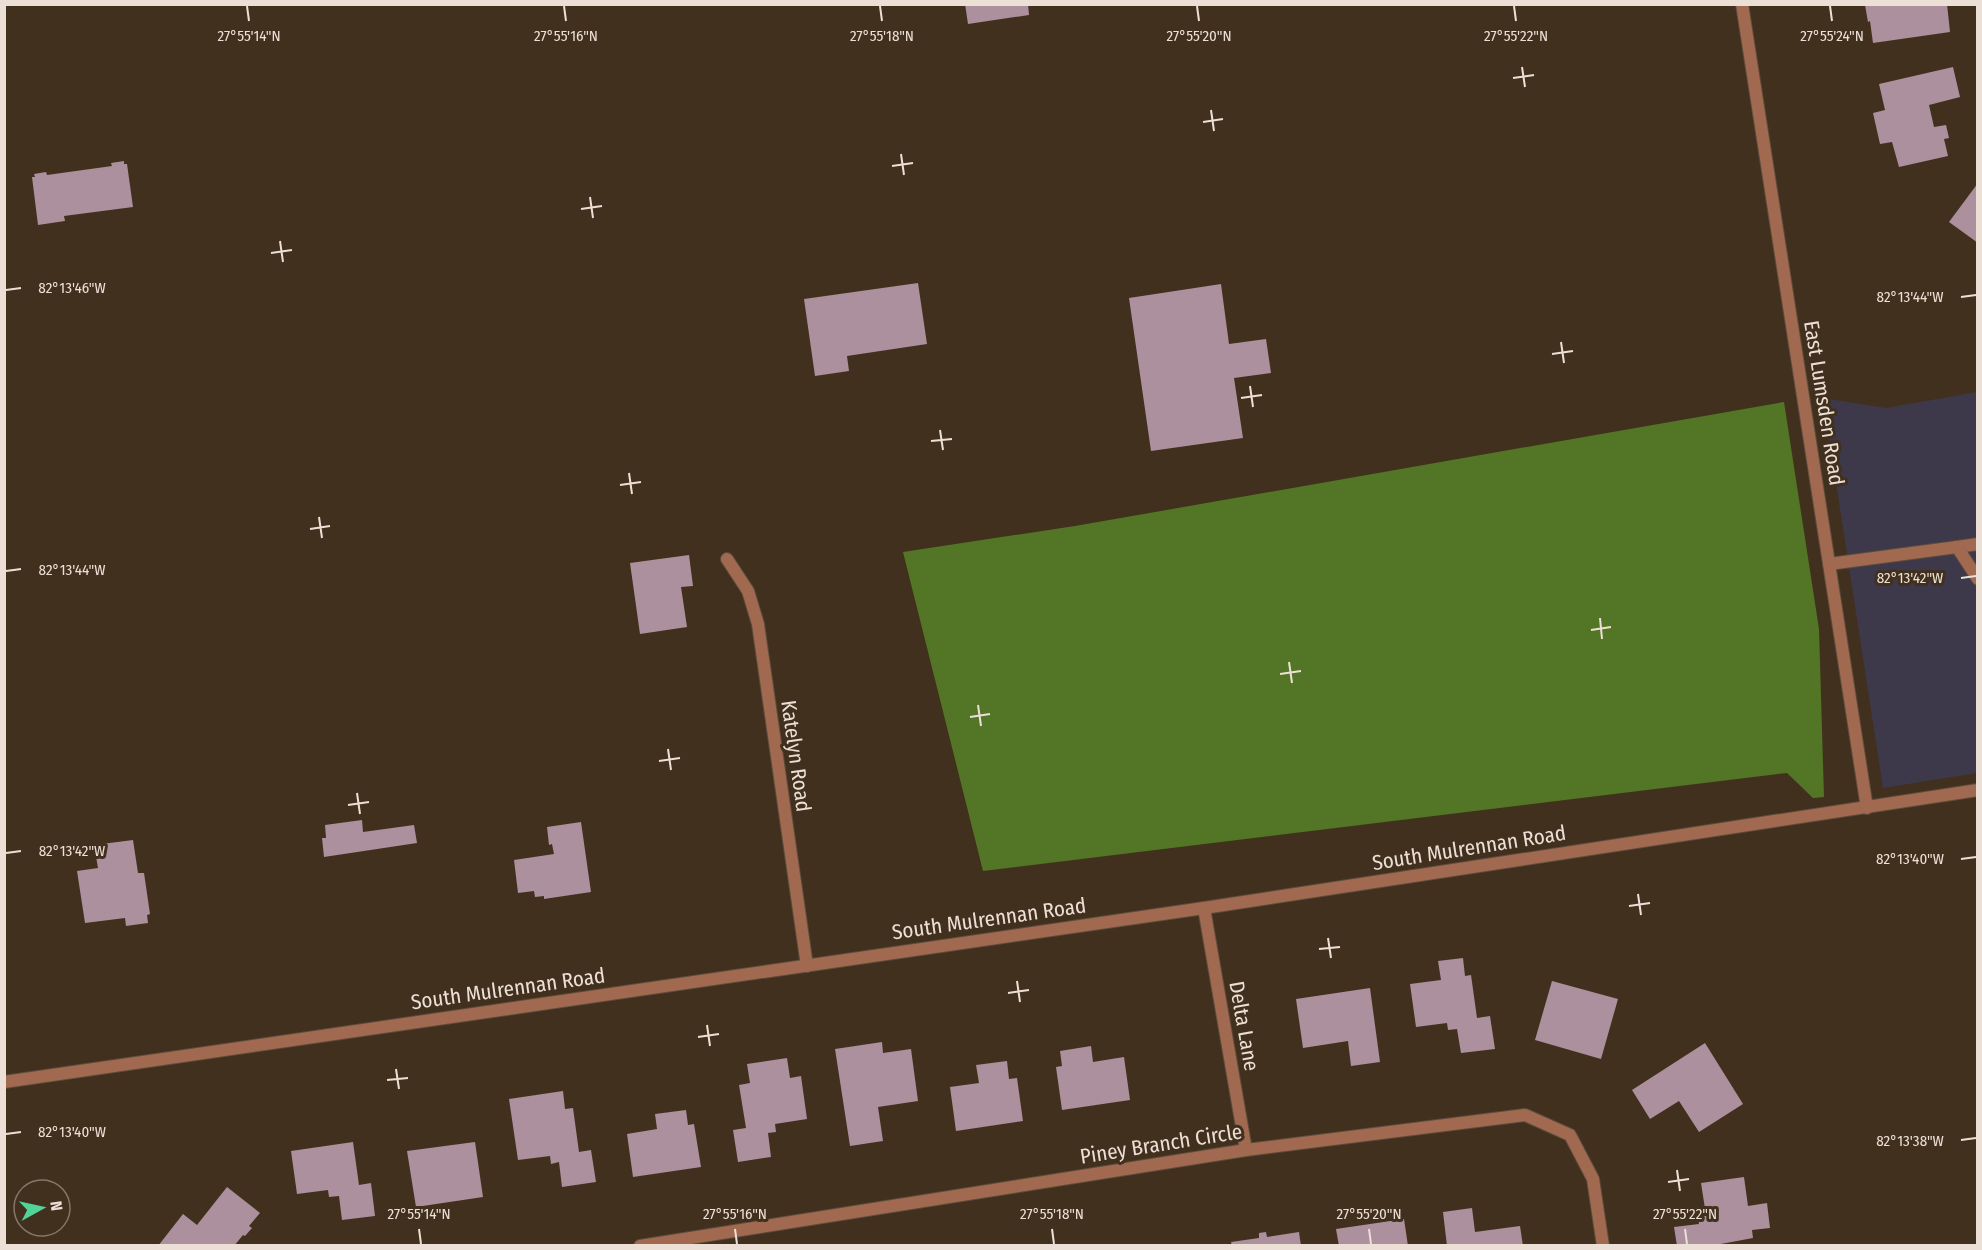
<svg xmlns="http://www.w3.org/2000/svg" width="1982" height="1250" font-family="'Fira Sans Condensed',sans-serif">
<rect width="100%" height="100%" fill="#42301f"/>
<polygon fill="#3d394a" points="1977,392 1977,773 1883,788 1823,398 1886,408"/>
<polygon fill="#527625" points="1784,402 1819,629 1824,797 1813,798 1787,773 983,871 903,552 1075,526"/>
<g fill="#ac909d">
<polygon points="965,4 1028,4 1029,15 968,24"/>
<polygon points="1915,4 1947,4 1950,32 1873,43 1870,21 1868,22 1865,5"/>
<polygon points="1953,67 1960,97 1929,105 1934,127 1946,125 1949,138 1944,139 1948,156 1899,167 1892,142 1880,144 1873,113 1885,110 1879,84"/>
<polygon points="124,161 124,164 127,164 133,207 64,216 65,221 38,225 32,177 35,177 34,174 46,172 47,175 112,166 111,163"/>
<polygon points="1978,183 1978,243 1949,222"/>
<polygon points="918,283 927,344 847,356 849,371 815,376 804,299"/>
<polygon points="1221,284 1229,344 1266,339 1271,373 1234,378 1243,438 1151,451 1129,298"/>
<polygon points="689,555 693,586 681,587 687,627 640,634 630,563"/>
<polygon points="362,820 363,832 414,825 417,843 324,857 322,838 326,838 325,825"/>
<polygon points="581,822 591,892 544,899 544,896 535,897 534,891 518,893 514,860 554,854 552,844 549,845 547,827"/>
<polygon points="133,840 138,873 144,873 150,914 147,915 148,923 126,926 125,918 85,923 77,871 98,868 94,845"/>
<polygon points="1463,958 1465,976 1471,975 1477,1018 1490,1016 1495,1049 1461,1053 1457,1029 1448,1030 1447,1023 1416,1027 1410,984 1441,980 1438,961"/>
<polygon points="1552,981 1618,999 1601,1059 1535,1040"/>
<polygon points="1370,988 1380,1062 1351,1066 1348,1041 1303,1048 1296,999"/>
<polygon points="882,1042 883,1053 911,1049 918,1101 878,1107 883,1141 850,1146 835,1049"/>
<polygon points="1705,1043 1743,1104 1699,1132 1679,1101 1650,1119 1632,1090"/>
<polygon points="1091,1046 1093,1062 1124,1057 1130,1100 1062,1110 1056,1067 1062,1066 1060,1051"/>
<polygon points="787,1058 790,1078 801,1076 807,1119 775,1124 776,1132 768,1133 771,1157 738,1162 733,1130 746,1128 739,1085 750,1083 747,1064"/>
<polygon points="1007,1061 1009,1079 1017,1078 1023,1121 956,1131 950,1087 979,1083 976,1065"/>
<polygon points="563,1091 565,1109 573,1108 579,1152 591,1150 596,1182 562,1187 559,1162 551,1164 550,1156 518,1160 509,1099"/>
<polygon points="686,1110 688,1125 694,1124 701,1167 633,1177 627,1134 657,1129 655,1114"/>
<polygon points="353,1142 359,1185 371,1183 375,1216 342,1220 339,1196 329,1197 328,1190 297,1194 291,1151"/>
<polygon points="475,1142 483,1197 416,1207 407,1151"/>
<polygon points="1744,1177 1748,1206 1767,1203 1770,1228 1752,1230 1753,1238 1710,1246 1677,1246 1674,1227 1699,1224 1698,1216 1706,1215 1701,1183"/>
<polygon points="227,1187 260,1213 249,1226 252,1228 245,1236 243,1235 234,1246 158,1246 183,1214 197,1225"/>
<polygon points="1472,1208 1475,1232 1520,1226 1523,1246 1447,1246 1443,1212"/>
<polygon points="1404,1219 1408,1246 1339,1246 1336,1229"/>
<polygon points="1266,1232 1267,1237 1299,1232 1301,1246 1232,1246 1231,1242 1259,1238 1259,1233"/>
</g>
<g fill="none" stroke-linecap="round" stroke-linejoin="round">
<defs>
<g id="service">
<polyline points="1957,547 1978,544"/>
<polyline points="727,559 748,591 758,624 807,966"/>
<polyline points="1829,564 1957,547 1978,579"/>
</g>
<g id="minor">
<polyline points="1204,908 1246,1150"/>
<polyline points="640,1246 1246,1150 1525,1115 1570,1135 1593,1179 1603,1246"/>
</g>
<g id="tertiary">
<polyline points="1742,4 1867,808"/>
<polyline points="4,1082 1204,908 1978,790"/>
</g>
</defs>
<use href="#service" stroke="#5d4c3c" stroke-width="14"/>
<use href="#minor" stroke="#5d4c3c" stroke-width="14"/>
<use href="#tertiary" stroke="#5d4c3c" stroke-width="14"/>
<use href="#service" stroke="#a06950" stroke-width="12"/>
<use href="#minor" stroke="#a06950" stroke-width="12"/>
<use href="#tertiary" stroke="#a06950" stroke-width="12"/>
</g>
<path fill="none" stroke="#ece0d6" stroke-width="2" d="M247,6L249,21M564,6L566,21M880,6L882,21M1197,6L1199,21M1514,6L1516,21M1830,6L1832,21M1522,67L1525,87M1513,78L1534,75M1211,110L1214,131M1203,122L1223,119M901,154L904,175M892,166L913,163M590,197L593,218M581,209L602,206M280,241L283,262M271,253L292,250M6,290L21,288M1961,297L1976,295M1561,342L1564,363M1552,354L1573,351M1250,386L1253,407M1241,398L1262,395M940,430L943,450M931,441L952,439M629,473L632,494M620,485L641,482M319,517L322,538M310,529L330,526M6,571L21,569M1961,578L1976,576M1600,618L1602,639M1591,630L1611,627M1289,662L1292,683M1280,674L1301,671M978,705L981,726M970,717L990,714M668,749L671,770M659,761L680,758M357,793L360,814M348,805L369,802M6,853L21,851M1961,859L1976,857M1638,894L1641,915M1629,906L1650,903M1328,938L1331,958M1319,949L1340,947M1017,981L1020,1002M1008,993L1029,990M707,1025L710,1046M698,1037L719,1034M396,1069L399,1089M387,1080L408,1078M6,1134L21,1132M1961,1140L1976,1138M1677,1170L1680,1191M1668,1182L1689,1179M419,1229L421,1244M735,1229L737,1244M1052,1229L1054,1244M1369,1229L1371,1244M1685,1229L1687,1244"/>
<g text-anchor="middle" stroke-width="6" stroke-linejoin="round" paint-order="stroke">
<g font-size="21" fill="#ece0d6" stroke="#42301f">
<text transform="translate(1824 403) rotate(81)" y="7">East Lumsden Road</text>
<text transform="translate(796 756) rotate(82)" y="7">Katelyn Road</text>
<text transform="translate(1469 848) rotate(-9)" y="7">South Mulrennan Road</text>
<text transform="translate(989 919) rotate(-8)" y="7">South Mulrennan Road</text>
<text transform="translate(508 989) rotate(-8)" y="7">South Mulrennan Road</text>
<text transform="translate(1244 1026) rotate(80)" y="7">Delta Lane</text>
<text transform="translate(1161 1144) rotate(-9)" y="7">Piney Branch Circle</text>
</g>
</g>
<g font-size="15" text-anchor="middle" fill="#ece0d6" stroke="#42301f" stroke-width="6" stroke-linejoin="round" paint-order="stroke">
<text x="249" y="41">27°55'14"N</text>
<text x="566" y="41">27°55'16"N</text>
<text x="882" y="41">27°55'18"N</text>
<text x="1199" y="41">27°55'20"N</text>
<text x="1516" y="41">27°55'22"N</text>
<text x="1832" y="41">27°55'24"N</text>
<text x="72" y="293">82°13'46"W</text>
<text x="1910" y="302">82°13'44"W</text>
<text x="72" y="575">82°13'44"W</text>
<text x="1910" y="583">82°13'42"W</text>
<text x="72" y="856">82°13'42"W</text>
<text x="1910" y="864">82°13'40"W</text>
<text x="72" y="1137">82°13'40"W</text>
<text x="1910" y="1146">82°13'38"W</text>
<text x="419" y="1219">27°55'14"N</text>
<text x="735" y="1219">27°55'16"N</text>
<text x="1052" y="1219">27°55'18"N</text>
<text x="1369" y="1219">27°55'20"N</text>
<text x="1685" y="1219">27°55'22"N</text>
</g>
<rect width="1982" height="1250" fill="none" stroke="#ece0d6" stroke-width="12"/>
<g transform="translate(42 1208) rotate(82)"><circle r="28" fill="#42301f" stroke="#867668" stroke-width="1.5"/>
<path d="M0-4.5L10 22L0 15L-10 22Z" fill="#52d397"/>
<text y="-9" font-size="16" font-weight="bold" text-anchor="middle" fill="#ece0d6">N</text>
</g>
</svg>
